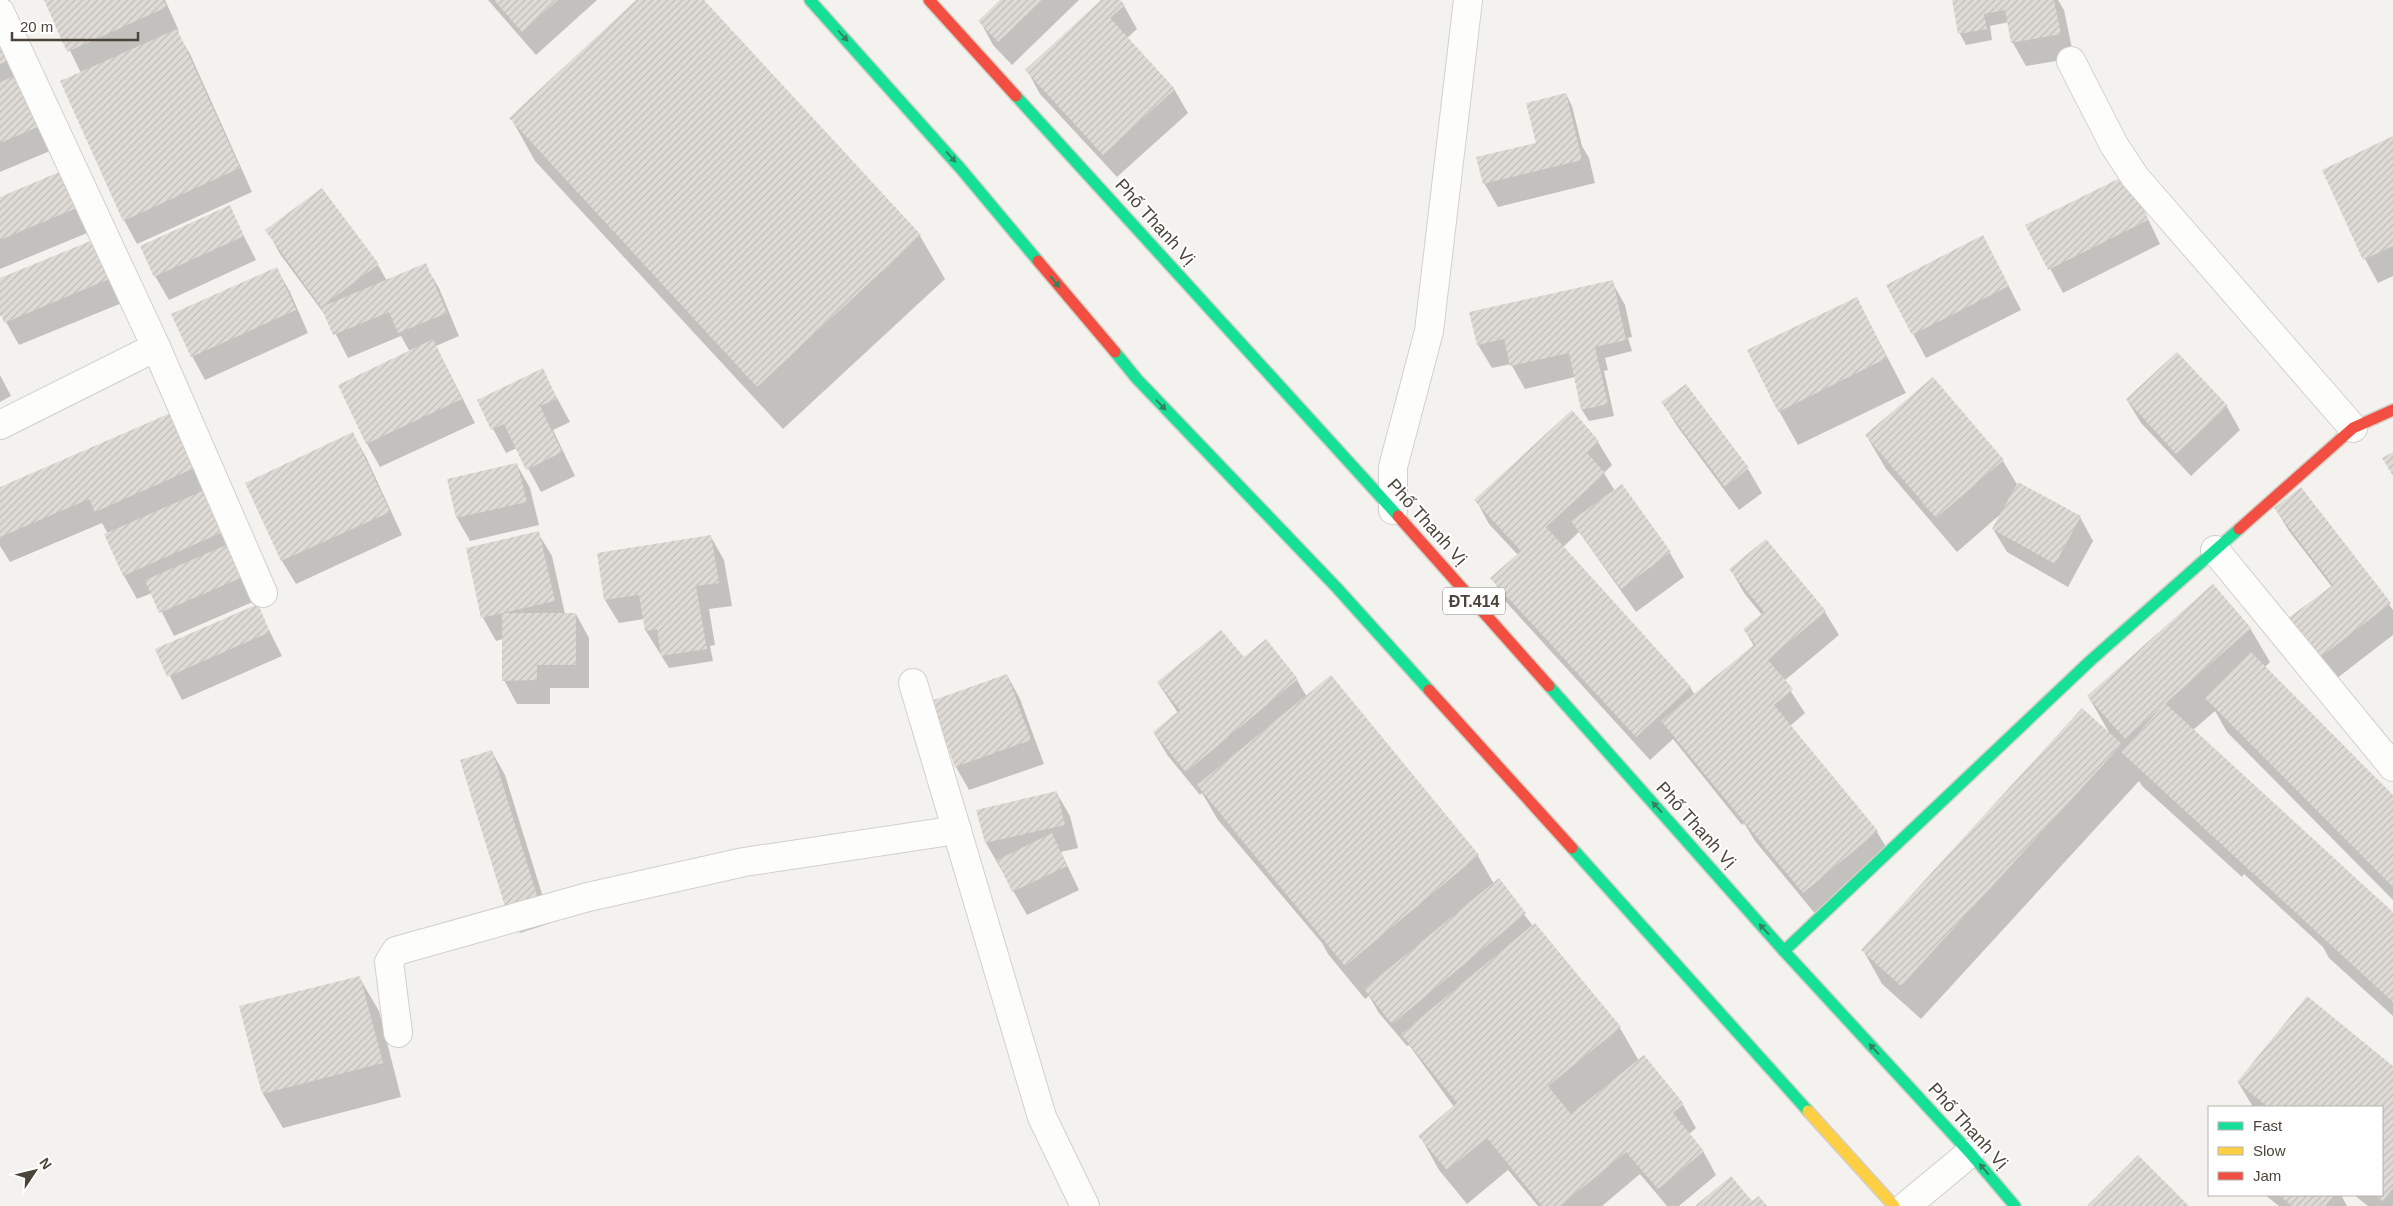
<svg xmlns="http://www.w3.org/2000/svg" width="2393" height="1206" font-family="Helvetica,sans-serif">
<defs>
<pattern id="building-hatch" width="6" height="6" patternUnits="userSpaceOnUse" patternTransform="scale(1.25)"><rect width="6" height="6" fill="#dedbd6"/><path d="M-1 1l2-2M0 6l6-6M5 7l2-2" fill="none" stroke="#c0bdb8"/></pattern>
</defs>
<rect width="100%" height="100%" fill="#f4f2ee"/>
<g fill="#0003">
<polygon points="45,0 165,0 179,31 177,32 190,54 252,192 137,244 124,220 81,73"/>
<polygon points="488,0 597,0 536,55"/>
<polygon points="638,0 703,0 920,236 945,279 783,429 535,161 511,118"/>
<polygon points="1002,0 1079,0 1012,65 993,45 980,21"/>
<polygon points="1103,0 1119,0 1124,6 1137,29 1127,38 1174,89 1188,113 1117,177 1040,94 1027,70"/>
<polygon points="1953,0 2058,0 2064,10 2074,58 2026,66 2013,43 2009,22 1990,26 1992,40 1966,45 1960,34"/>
<polygon points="0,12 57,148 0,172"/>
<polygon points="1566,94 1572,106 1582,146 1589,158 1595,183 1498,207 1484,183 1538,144"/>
<polygon points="2393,138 2393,276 2378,283 2365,259 2323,170"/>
<polygon points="63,172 92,231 0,269 0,198"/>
<polygon points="322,190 378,265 387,281 425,265 439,288 459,336 436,346 475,423 380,467 367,444 410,352 401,336 348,358 328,319 280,254 267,230"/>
<polygon points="2139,200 2160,244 2063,293 2027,225"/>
<polygon points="229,207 256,260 169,300 155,276"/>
<polygon points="1983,236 2021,310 1926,358 1887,285"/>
<polygon points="92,242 122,303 19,345 2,315 0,316 0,279"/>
<polygon points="277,269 290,292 308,333 205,380 192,356"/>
<polygon points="1612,282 1625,305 1632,337 1628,338 1632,351 1605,358 1608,370 1604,371 1614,416 1589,421 1582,410 1575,377 1525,389 1511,364 1492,368 1478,345"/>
<polygon points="1857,299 1906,393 1798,445 1779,411"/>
<polygon points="542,370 570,422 553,430 575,476 541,492 517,448 506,453 478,401"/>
<polygon points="0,375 11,396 0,402"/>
<polygon points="1933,378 2003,461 2018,486 2080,517 2093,541 2068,587 2007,552 1993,529 2002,513 1957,552 1886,469 1866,435"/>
<polygon points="1686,386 1748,469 1762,493 1739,510 1677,426 1663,403"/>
<polygon points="2127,400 2227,407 2240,430 2191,476 2141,423"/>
<polygon points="1572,412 1598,442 1612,465 1604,473 1615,491 1622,486 1670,553 1684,577 1636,612 1579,532 1563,547 1690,687 1695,695 1754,646 1744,629 1762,615 1744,593 1731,570 1766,540 1825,612 1839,635 1784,681 1805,713 1790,726 1877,832 1891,855 1817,916 1755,841 1744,823 1742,825 1673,739 1650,760 1506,602 1492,578 1518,555 1489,524 1476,500"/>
<polygon points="172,413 257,600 174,636 152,593 137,599 124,576 108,534 102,523 10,562 0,546 0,488"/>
<polygon points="353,434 366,457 402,535 296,584 282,561 246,483"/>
<polygon points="517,465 530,488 539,525 470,541 457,518"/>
<polygon points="2301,488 2393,610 2393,635 2332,682 2302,643 2332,587 2289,531 2275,508"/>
<polygon points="538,533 552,556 565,614 576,614 589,638 589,688 550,688 550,704 517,704 504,680 503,639 496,641 483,618 467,549"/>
<polygon points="711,537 724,560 732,606 709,609 715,645 710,646 713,661 669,668 646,631 644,619 619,623 605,600"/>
<polygon points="257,606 282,656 182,700 156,649"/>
<polygon points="2250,628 2270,662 2265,667 2393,797 2393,900 2227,732 2215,711 2193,730 2393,914 2393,1016 2329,958 2323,947 2244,874 2242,877 2142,786 2139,781 1921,1019 1882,984 1863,950 2110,734 2088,696"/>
<polygon points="1266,641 1297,680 1307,697 1440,809 1478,856 1494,884 1498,880 1533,926 1620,1028 1639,1061 1683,1105 1696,1128 1689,1134 1703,1151 1716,1175 1679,1206 1667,1206 1640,1174 1602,1206 1538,1206 1508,1170 1467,1204 1439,1170 1420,1136 1454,1107 1409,1045 1407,1046 1379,1013 1369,996 1365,999 1328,954 1322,943 1218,820 1202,793 1200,795 1168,756 1154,733 1178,713 1158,683 1244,659"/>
<polygon points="1007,675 1020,699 1044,764 969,790 956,767 932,702"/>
<polygon points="492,752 505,775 551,923 520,933 507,909"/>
<polygon points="1056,792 1070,816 1078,848 1061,852 1079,890 1027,915 986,843 978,810"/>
<polygon points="359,977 379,1011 401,1097 283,1128 263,1094"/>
<polygon points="2393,1068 2393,1206 2368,1206 2354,1195 2382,1195 2382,1107 2253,1107 2238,1082"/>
<polygon points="2265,1195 2341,1195 2347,1206 2279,1206"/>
</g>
<g fill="url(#building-hatch)">
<polygon points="44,0 163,0 167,7 67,52"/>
<polygon points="494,0 558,0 522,32"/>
<polygon points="636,0 704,0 921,235 757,387 509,118"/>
<polygon points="1000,0 1042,0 998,42 978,21"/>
<polygon points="1101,0 1120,0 1125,5 1110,18 1175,89 1103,155 1025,70"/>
<polygon points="1952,0 2054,0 2061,34 2011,43 2005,10 1984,14 1987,29 1958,34"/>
<polygon points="0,18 17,57 0,64"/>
<polygon points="177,29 240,168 123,221 60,81"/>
<polygon points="23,73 45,124 0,143 0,82"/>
<polygon points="1566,93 1582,160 1483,184 1476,157 1536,143 1526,103"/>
<polygon points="2393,136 2393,246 2363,260 2322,170"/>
<polygon points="64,170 79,207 0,240 0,197"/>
<polygon points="2126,175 2148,220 2048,270 2025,225"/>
<polygon points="322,188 379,264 321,307 426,263 447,313 398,333 389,312 333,335 321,307 265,230"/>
<polygon points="230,205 244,236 154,277 140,246"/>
<polygon points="1983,235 2009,286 1912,335 1886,285"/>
<polygon points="93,240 109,279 4,323 0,312 0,278"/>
<polygon points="277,267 296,310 191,357 171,314"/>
<polygon points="1613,280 1626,340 1595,347 1608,404 1581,410 1569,353 1510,366 1504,339 1477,345 1469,312"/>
<polygon points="1857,297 1887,358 1778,412 1747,350"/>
<polygon points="433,339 462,399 366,444 338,385"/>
<polygon points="2177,352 2228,406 2176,454 2126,399"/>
<polygon points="543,368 557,399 540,406 562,452 526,470 504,424 491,430 477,400"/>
<polygon points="1933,377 2004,460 1936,518 1865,435"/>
<polygon points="1686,384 1749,468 1725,487 1661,402"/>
<polygon points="1572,410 1599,441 1587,453 1605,473 1546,527 1691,687 1636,737 1490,578 1521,551 1474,500"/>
<polygon points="173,412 197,467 95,512 89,499 0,537 0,487"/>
<polygon points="353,432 390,512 281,561 245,483"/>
<polygon points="2393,452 2393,476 2382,458"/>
<polygon points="517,463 527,502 456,518 447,479"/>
<polygon points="2018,482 2081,516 2055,564 1992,529"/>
<polygon points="1622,484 1671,552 1621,589 1571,521"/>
<polygon points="2301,487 2391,603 2318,659 2287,619 2333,585 2274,508"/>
<polygon points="207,489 225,531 123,576 104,534"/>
<polygon points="539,531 555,601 481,618 466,548"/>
<polygon points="711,535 719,583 696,586 707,649 661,656 657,629 645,631 639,595 604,600 597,553"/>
<polygon points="1766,539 1826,611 1768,660 1793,689 1774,705 1878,831 1803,893 1661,721 1755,644 1743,629 1764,612 1729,569"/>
<polygon points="231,543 245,576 159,613 145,580"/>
<polygon points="2213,584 2251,628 2125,739 2087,696"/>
<polygon points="258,604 270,632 167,677 155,649"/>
<polygon points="502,613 576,613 576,665 537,665 537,680 502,681"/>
<polygon points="1221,630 1244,657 1266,639 1298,679 1186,772 1153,732 1180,710 1157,682"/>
<polygon points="2251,652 2393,795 2393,887 2205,698"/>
<polygon points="1007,674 1031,740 955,767 931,701"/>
<polygon points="1331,675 1479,855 1345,966 1197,785"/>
<polygon points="2165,703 2393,912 2393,1002 2121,752"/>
<polygon points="2082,708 2122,744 1901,986 1861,950"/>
<polygon points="492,750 538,899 506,910 460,760"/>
<polygon points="1057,791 1065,825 985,843 976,810"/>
<polygon points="1052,833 1067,866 1012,892 997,860"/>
<polygon points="1499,878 1526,913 1392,1024 1364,989"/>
<polygon points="1535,923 1621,1027 1548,1086 1571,1114 1644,1055 1684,1104 1673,1113 1704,1151 1658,1189 1626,1152 1560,1206 1542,1206 1487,1138 1447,1170 1418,1136 1457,1103 1401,1034"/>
<polygon points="360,976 383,1063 262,1094 239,1006"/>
<polygon points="2307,996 2393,1066 2393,1188 2383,1201 2375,1195 2382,1195 2382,1107 2268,1107 2237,1082"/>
<polygon points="2138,1155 2189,1206 2087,1206"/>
<polygon points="1731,1176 1752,1201 1759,1196 1767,1206 1695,1206"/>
<polygon points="2279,1195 2334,1195 2325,1206 2292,1206"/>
</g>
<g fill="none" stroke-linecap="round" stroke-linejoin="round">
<defs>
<g id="street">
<polyline points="0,12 156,347 263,593"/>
<polyline points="2071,61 2114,145 2135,177 2353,428"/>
<polyline points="0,425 156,347"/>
<polyline points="1393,510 1393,467 1429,331 1468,0"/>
<polyline points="2215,550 2393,767"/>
<polyline points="913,683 1042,1117 1085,1206"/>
<polyline points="398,1033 389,962 396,951 588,897 744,862 957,830"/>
<polyline points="1906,1206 1970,1153"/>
</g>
<g id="fast">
<polyline points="810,0 961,169 1038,261"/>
<polyline points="1016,96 1398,516"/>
<polyline points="1115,352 1137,379 1337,588 1429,690"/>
<polyline points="1549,686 1784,951 1970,1153 2015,1206"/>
<polyline points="1572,848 1808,1111"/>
<polyline points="1784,951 2090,661 2239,529"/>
</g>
<polyline id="slow" points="1808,1111 1894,1206"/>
<g id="jam">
<polyline points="929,0 1016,96"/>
<polyline points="1038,261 1115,352"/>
<polyline points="1398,516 1549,686"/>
<polyline points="2239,529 2353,428 2393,410"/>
<polyline points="1429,690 1572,848"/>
</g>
</defs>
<use href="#street" stroke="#d2d0cb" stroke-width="30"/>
<use href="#fast" stroke="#d3cfc5" stroke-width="14"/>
<use href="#slow" stroke="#d3cfc5" stroke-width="14"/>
<use href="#jam" stroke="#d3cfc5" stroke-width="14"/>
<use href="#street" stroke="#fdfdfc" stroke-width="28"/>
<use href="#fast" stroke="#16e098" stroke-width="11"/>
<use href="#slow" stroke="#ffcf43" stroke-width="11"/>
<use href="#jam" stroke="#f24e42" stroke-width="11"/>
</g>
<defs><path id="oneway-solid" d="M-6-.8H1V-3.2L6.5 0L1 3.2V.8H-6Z" transform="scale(1.25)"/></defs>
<g fill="#36825f">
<use href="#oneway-solid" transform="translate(843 36) rotate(48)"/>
<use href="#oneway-solid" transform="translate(951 157) rotate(48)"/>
<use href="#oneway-solid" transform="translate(1055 282) rotate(50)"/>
<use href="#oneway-solid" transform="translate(1161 405) rotate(46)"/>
<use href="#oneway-solid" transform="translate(1657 807) rotate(-132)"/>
<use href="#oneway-solid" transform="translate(1764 929) rotate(-132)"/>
<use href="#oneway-solid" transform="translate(1874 1049) rotate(-133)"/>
<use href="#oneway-solid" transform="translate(1984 1169) rotate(-130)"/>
</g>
<g text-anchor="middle" stroke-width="4" stroke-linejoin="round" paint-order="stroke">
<rect fill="#fff" stroke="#817c74" stroke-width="1" x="1443" y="587.5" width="62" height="27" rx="4"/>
<g font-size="16" font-weight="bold" fill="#4b4439">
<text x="1474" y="607">ĐT.414</text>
</g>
<g font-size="18" fill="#4b4439" stroke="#fff">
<text transform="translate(1155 222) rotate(48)" y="6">Phố Thanh Vị</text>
<text transform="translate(1427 522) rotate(48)" y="6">Phố Thanh Vị</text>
<text transform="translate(1696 825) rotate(48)" y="6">Phố Thanh Vị</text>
<text transform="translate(1968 1126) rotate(48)" y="6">Phố Thanh Vị</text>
</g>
</g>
<rect x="2208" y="1106" width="175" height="90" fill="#ffffff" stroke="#b7b4b0"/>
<rect x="2218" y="1122" width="25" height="8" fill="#16e098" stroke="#b7b4b0"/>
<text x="2253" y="1131" font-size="15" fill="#4b4439">Fast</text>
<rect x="2218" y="1147" width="25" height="8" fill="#ffcf43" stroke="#b7b4b0"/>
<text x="2253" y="1156" font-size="15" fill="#4b4439">Slow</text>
<rect x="2218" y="1172" width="25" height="8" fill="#f24e42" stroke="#b7b4b0"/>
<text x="2253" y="1181" font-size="15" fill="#4b4439">Jam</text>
<g transform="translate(35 1171) rotate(55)" stroke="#ffffff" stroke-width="4" paint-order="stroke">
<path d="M0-4L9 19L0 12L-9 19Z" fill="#4b4439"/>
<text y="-8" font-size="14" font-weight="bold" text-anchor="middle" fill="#4b4439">N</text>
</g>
<path d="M12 32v8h126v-8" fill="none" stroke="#4b4439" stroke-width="2.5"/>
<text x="20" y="32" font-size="15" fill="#4b4439" stroke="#ffffff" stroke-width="4" paint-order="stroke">20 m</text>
</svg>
